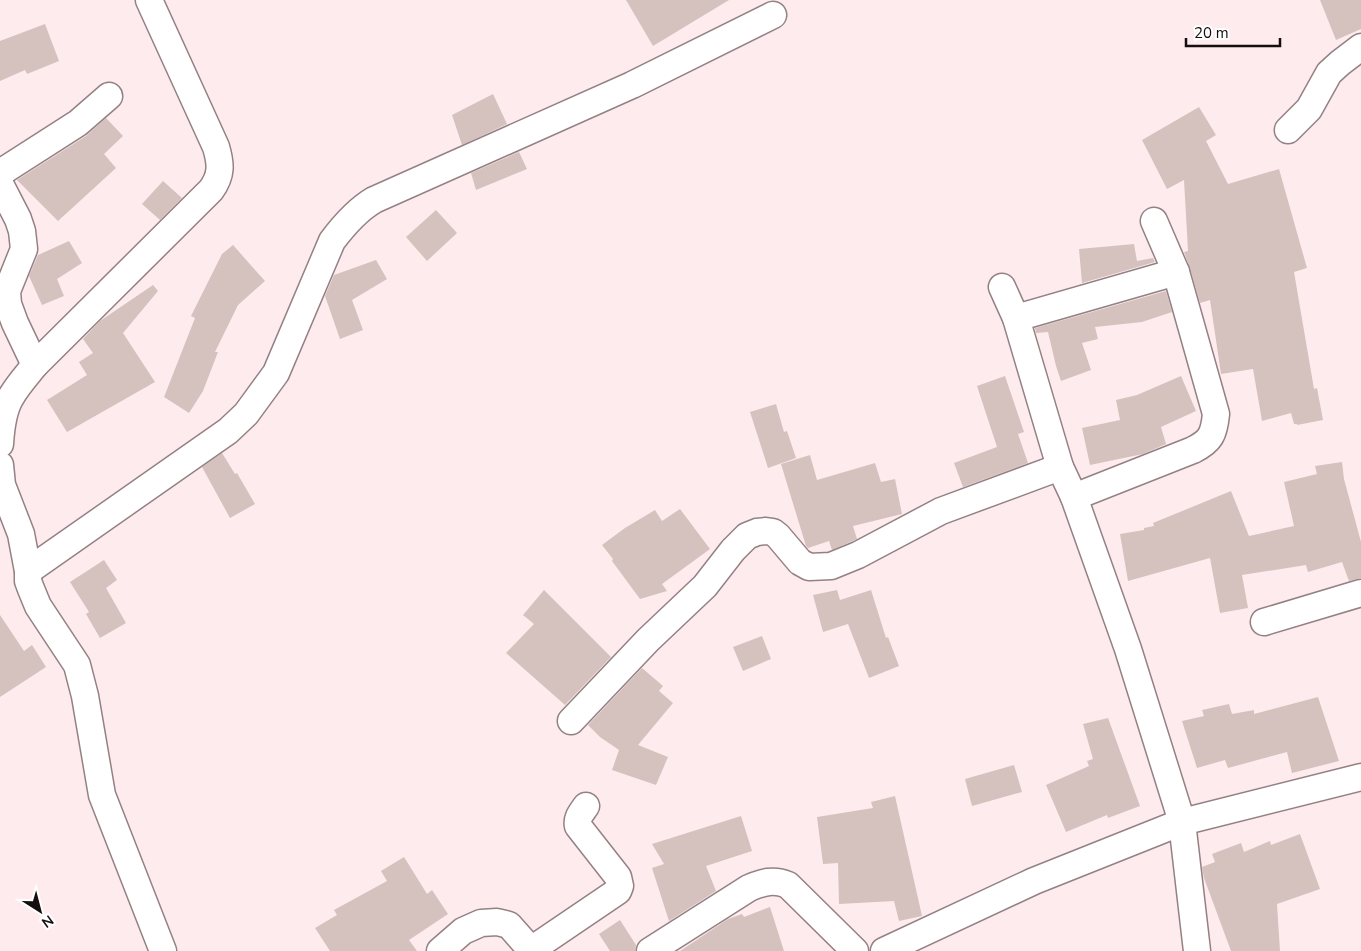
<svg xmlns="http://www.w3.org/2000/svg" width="1361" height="951" font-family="'Nunito Sans',sans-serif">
<rect width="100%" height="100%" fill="#feebed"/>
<g fill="#d5c2be">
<polygon points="626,0 729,0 653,46"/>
<polygon points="1320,0 1361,0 1361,29 1336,40"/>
<polygon points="45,24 59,61 27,74 25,70 0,81 0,41"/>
<polygon points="493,94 507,124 462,145 452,115"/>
<polygon points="1199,107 1216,135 1206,141 1228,184 1279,169 1307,268 1294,272 1314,389 1317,388 1323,420 1297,425 1297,424 1294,424 1291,413 1262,421 1253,369 1221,374 1210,300 1200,303 1190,268 1184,252 1188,251 1184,180 1167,189 1142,140"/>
<polygon points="106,118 123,136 104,154 116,168 58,221 17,180 86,136"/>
<polygon points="519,152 527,169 476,190 471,173"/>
<polygon points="163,181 182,198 160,220 142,204"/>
<polygon points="436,210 457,233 427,261 406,237"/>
<polygon points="69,241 82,263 57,279 64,296 42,305 29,276 38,255"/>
<polygon points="1134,244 1137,261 1153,258 1155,262 1082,283 1079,249"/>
<polygon points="233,245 265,281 238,305 215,352 218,352 203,391 189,413 164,397 195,318 191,316 222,254"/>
<polygon points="376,260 387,279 352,300 363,330 340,339 325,296 334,275"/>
<polygon points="153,285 158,291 123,333 155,382 67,432 47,400 87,375 79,362 93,353 83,339 100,321"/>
<polygon points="1166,291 1172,312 1142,322 1095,327 1098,339 1082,343 1091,370 1061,381 1056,366 1048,332 1036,333 1035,328"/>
<polygon points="1005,376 1024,432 1018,434 1028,463 963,487 954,463 997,447 977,386"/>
<polygon points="1181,376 1196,411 1161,427 1166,444 1143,454 1090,465 1082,428 1120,420 1116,400 1137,395"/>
<polygon points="776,404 784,432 787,431 796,458 768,468 750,412"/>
<polygon points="222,453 235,474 237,473 255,504 230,518 202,467"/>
<polygon points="810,455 817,480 875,463 881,482 895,479 902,514 853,526 857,539 832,550 829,541 808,548 806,546 781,464"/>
<polygon points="1342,462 1344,479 1361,542 1361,578 1349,581 1342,562 1308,572 1306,565 1242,575 1248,608 1220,613 1210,558 1128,581 1120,534 1144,530 1144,528 1154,526 1153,523 1231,491 1249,536 1294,526 1284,482 1317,474 1315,466"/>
<polygon points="680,509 710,549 662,584 667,591 640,599 612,561 613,559 602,545 625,528 655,510 662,521"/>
<polygon points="104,560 117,580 106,588 126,623 100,638 86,614 89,612 70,582"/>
<polygon points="544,590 611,657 565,705 506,653 534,624 523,615"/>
<polygon points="837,590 840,600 871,590 886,638 888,637 899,666 869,678 848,624 823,632 813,595"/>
<polygon points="0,615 24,651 32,645 46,667 0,697"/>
<polygon points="762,636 771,659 743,671 733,647"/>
<polygon points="642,668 663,686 659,691 673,703 638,745 668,757 656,785 612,770 619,750 600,737 588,725"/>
<polygon points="1318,697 1339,761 1292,773 1287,752 1228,768 1225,760 1197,768 1182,721 1204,716 1202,710 1229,704 1232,714 1254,710 1254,714"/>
<polygon points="1108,718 1140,806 1108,818 1107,815 1066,832 1046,785 1089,766 1087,761 1093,759 1083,724"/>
<polygon points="1014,765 1022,792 972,806 965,779"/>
<polygon points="895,796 922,916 899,921 894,901 839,904 838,863 823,864 817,817 873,808 871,802"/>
<polygon points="741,816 752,851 706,866 716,891 669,921 652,868 664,864 652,844"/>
<polygon points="1300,834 1320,889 1277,904 1280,951 1231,951 1204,878 1202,867 1215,862 1212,854 1241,843 1244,852 1270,841 1271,845"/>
<polygon points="404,857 427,894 432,890 448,914 409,940 417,951 330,951 315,928 337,915 334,910 387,881 381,871"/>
<polygon points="770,907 784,951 680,951 728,919 742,914 744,917"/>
<polygon points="620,920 636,945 635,951 610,951 599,934"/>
</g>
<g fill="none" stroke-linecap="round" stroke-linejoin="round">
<defs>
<g id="minor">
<polyline points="1288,130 1309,109 1329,73 1340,63 1361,47"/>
<polyline points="0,173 78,123 109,96"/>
<polyline points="0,184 18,219 22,231 24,249 7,291 8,304 15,323 35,365"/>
<polyline points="1002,287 1016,318 1060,467 1074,497 1128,649 1182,822 1197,951"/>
<polyline points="1016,318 1176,272"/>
<path d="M0,444C1,428 3,410 11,397C17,386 27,375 35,365L211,190C222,175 221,164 216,147L149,0"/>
<polyline points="0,465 2,485 21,534 28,571 28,581 31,589 38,606 77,665 85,696 102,795 163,951"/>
<path d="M1074,497L1193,450C1211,441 1214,434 1216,414L1176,272L1154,221"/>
<path d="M28,571L228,431L246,414L276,373L332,241C344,225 357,210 374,200L632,85L773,15"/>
<polyline points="1264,622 1361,593"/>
<polyline points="571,721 648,640 705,586 733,550 747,536 757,532 766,531 773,532 778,536 800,562 809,567 831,566 858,555 941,511 1060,467"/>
<path d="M531,950L618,891L620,886L618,877L578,826C576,818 582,812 586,806"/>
<polyline points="440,951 463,931 481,923 497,922 509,925 532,951"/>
<path d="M650,951L749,888C763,882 774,879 788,885L855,951"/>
<polyline points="884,951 1034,881 1182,822 1361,777"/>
</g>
</defs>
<use href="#minor" stroke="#938184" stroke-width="29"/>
<use href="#minor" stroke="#fff" stroke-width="26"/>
</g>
<g transform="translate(40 911) rotate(144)" stroke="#ffffff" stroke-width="4" paint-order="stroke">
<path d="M0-4L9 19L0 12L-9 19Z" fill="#150e0f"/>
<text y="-8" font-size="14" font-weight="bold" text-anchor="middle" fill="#150e0f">N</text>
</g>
<path d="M1186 38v8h94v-8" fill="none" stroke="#150e0f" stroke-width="2.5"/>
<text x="1194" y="38" font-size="15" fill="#150e0f" stroke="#ffffff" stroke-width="4" paint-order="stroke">20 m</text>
</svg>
